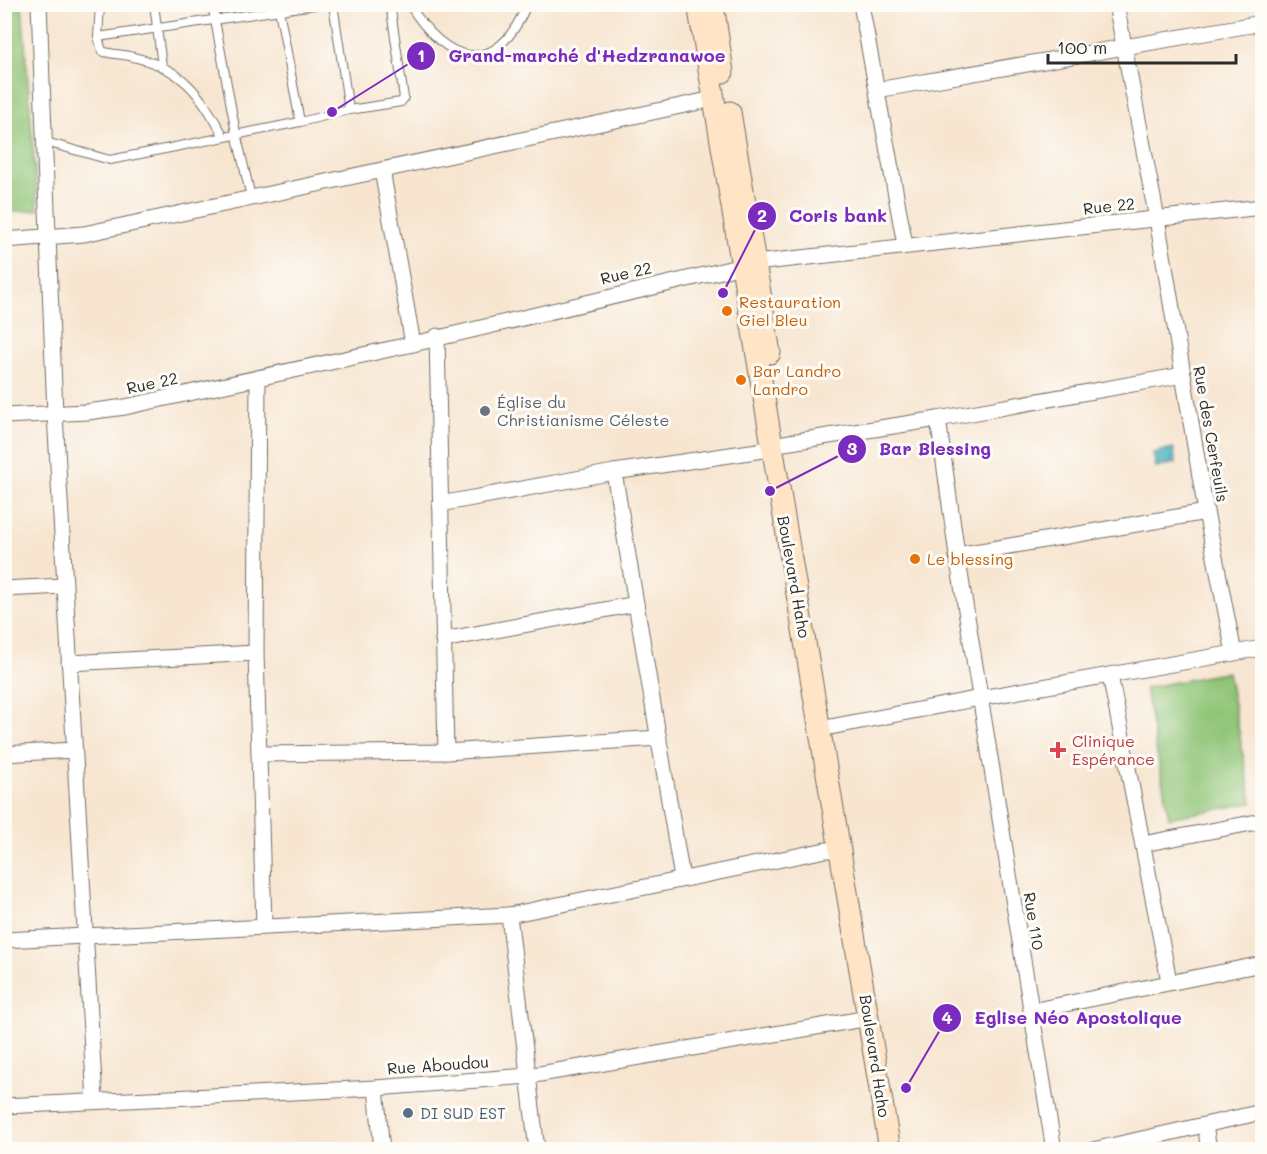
<svg xmlns="http://www.w3.org/2000/svg" width="1267" height="1154" font-family="Mali,sans-serif">
<rect width="100%" height="100%" fill="#fdfcf7"/>
<filter id="ink" filterUnits="userSpaceOnUse"><feTurbulence type="fractalNoise" baseFrequency=".0167" numOctaves="2"/><feDisplacementMap in="SourceGraphic" scale="12" xChannelSelector="R" yChannelSelector="G"/><feConvolveMatrix kernelMatrix="1 2 1 2 8 2 1 2 1" color-interpolation-filters="sRGB"/></filter>
<filter id="wash" filterUnits="userSpaceOnUse"><feTurbulence type="fractalNoise" baseFrequency=".008" numOctaves="4" result="noise"/><feDisplacementMap in="SourceGraphic" scale="24" xChannelSelector="R" yChannelSelector="G"/><feGaussianBlur stdDeviation="1.35" result="paint"/><feColorMatrix in="noise" values="0 0 0 0 0 0 0 0 0 0 0 0 0 0 0 0 0 1.4 0 .05"/><feComposite in="paint" operator="in"/></filter>
<g filter="url(#wash)">
<rect width="100%" height="100%" fill="#f7e5d0"/>
<g fill="#8fc476" stroke="#5d7850" stroke-width="1.5">
<polygon points="5,4 22,5 38,210 5,212"/>
<polygon points="1228,672 1252,803 1169,818 1145,688"/>
</g>
<polygon fill="#3baaba" stroke="#336a72" stroke-width="1.5" points="1173,448 1176,463 1156,468 1153,453"/>
</g>
<g filter="url(#ink)">
<g fill="none" stroke-linecap="round" stroke-linejoin="round">
<defs>
<g id="service">
<path d="M100,4L98,37L102,51C112,55 123,54 133,57C183,68 200,94 223,135"/>
<polyline points="154,4 162,66"/>
<polyline points="212,4 236,133 251,197"/>
<polyline points="278,4 300,122"/>
<polyline points="333,4 349,110"/>
<path d="M409,4C446,64 496,80 527,4"/>
<polyline points="98,37 321,4"/>
<polyline points="46,142 110,160 300,122 349,110 401,102 404,98 390,4"/>
</g>
<g id="minor">
<polyline points="39,4 55,414 95,1101"/>
<polyline points="861,4 905,245"/>
<polyline points="1116,4 1157,219 1206,512 1234,653"/>
<polyline points="877,90 1262,23"/>
<polyline points="382,170 413,344"/>
<polyline points="4,240 84,234 713,99"/>
<polyline points="437,336 446,752"/>
<polyline points="258,378 256,653 264,926"/>
<polyline points="4,416 87,412 125,407 413,344 755,263 1262,207"/>
<polyline points="938,419 957,555 1054,1150"/>
<polyline points="784,443 938,419 1183,375"/>
<polyline points="614,472 682,878"/>
<polyline points="440,504 614,472 771,449"/>
<polyline points="957,555 1206,512"/>
<polyline points="4,589 64,586"/>
<polyline points="443,640 636,604"/>
<polyline points="69,663 256,653"/>
<polyline points="1110,675 1169,981"/>
<polyline points="820,729 980,698 1262,648"/>
<polyline points="4,754 74,750"/>
<polyline points="260,754 446,752 659,738"/>
<polyline points="1143,844 1262,821"/>
<polyline points="509,915 537,1150"/>
<polyline points="4,940 509,915 826,850 841,850"/>
<polyline points="1031,1011 1262,964"/>
<polyline points="376,1088 382,1150"/>
<polyline points="4,1106 376,1088 528,1076 869,1018"/>
<polyline points="1205,1125 1209,1150"/>
<polyline points="1093,1150 1262,1112"/>
</g>
<g id="secondary">
<path d="M698,4C759,387 827,768 890,1150"/>
<polyline points="713,4 723,72"/>
<polyline points="730,112 770,353"/>
</g>
</defs>
<use href="#service" stroke="#726c65" stroke-width="10"/>
<use href="#minor" stroke="#726c65" stroke-width="17"/>
<use href="#secondary" stroke="#726c65" stroke-width="23"/>
<use href="#service" stroke="#fff" stroke-width="8"/>
<use href="#minor" stroke="#fff" stroke-width="15"/>
<use href="#secondary" stroke="#ffe4c6" stroke-width="21"/>
</g>
</g>
<g fill="#e8710a" stroke="#fdfcf7" stroke-width="2">
<circle cx="727" cy="311" r="6"/>
<circle cx="741" cy="380" r="6"/>
<circle cx="915" cy="559" r="6"/>
</g>
<circle fill="#6b7280" stroke="#fdfcf7" stroke-width="2" cx="485" cy="411" r="6"/>
<path fill="#e0444e" stroke="#fdfcf7" stroke-width="2" d="M1055 741h6v6h6v6h-6v6h-6v-6h-6v-6h6z"/>
<circle fill="#5c6f8a" stroke="#fdfcf7" stroke-width="2" cx="408" cy="1113" r="6"/>
<g text-anchor="middle" stroke-width="6" stroke-linejoin="round" paint-order="stroke">
<g font-size="16" fill="#2b2b2b" stroke="#fdfcf7">
<text transform="translate(1109 206) rotate(-6)" y="6">Rue 22</text>
<text transform="translate(626 273) rotate(-13)" y="6">Rue 22</text>
<text transform="translate(152 383) rotate(-12)" y="6">Rue 22</text>
<text transform="translate(1211 434) rotate(80)" y="6">Rue des Cerfeuils</text>
<text transform="translate(794 577) rotate(80)" y="6">Boulevard Haho</text>
<text transform="translate(1034 921) rotate(81)" y="6">Rue 110</text>
<text transform="translate(875 1056) rotate(81)" y="6">Boulevard Haho</text>
<text transform="translate(438 1065) rotate(-4)" y="6">Rue Aboudou</text>
</g>
<g font-size="16" fill="#c56008" stroke="#fdfcf7" text-anchor="start">
<text x="739" y="308">Restauration<tspan x="739" dy="18">Giel Bleu</tspan></text>
<text x="753" y="377">Bar Landro<tspan x="753" dy="18">Landro</tspan></text>
<text x="927" y="565">Le blessing</text>
</g>
<g font-size="16" fill="#5b616d" stroke="#fdfcf7" text-anchor="start">
<text x="497" y="408">Église du<tspan x="497" dy="18">Christianisme Céleste</tspan></text>
</g>
<g font-size="16" fill="#be3a42" stroke="#fdfcf7" text-anchor="start">
<text x="1072" y="747">Clinique<tspan x="1072" dy="18">Espérance</tspan></text>
</g>
<g font-size="16" fill="#4e5e75" stroke="#fdfcf7" text-anchor="start">
<text x="420" y="1119">DI SUD EST</text>
</g>
</g>
<path fill="none" stroke="#7b2cbf" stroke-width="2" d="M332 112L421 56M723 293L762 216M770 491L852 449M906 1088L947 1018"/>
<g fill="#7b2cbf" stroke="#fdfcf7" stroke-width="2">
<circle cx="332" cy="112" r="6"/>
<circle cx="723" cy="293" r="6"/>
<circle cx="770" cy="491" r="6"/>
<circle cx="906" cy="1088" r="6"/>
<circle cx="421" cy="56" r="15"/>
<circle cx="762" cy="216" r="15"/>
<circle cx="852" cy="449" r="15"/>
<circle cx="947" cy="1018" r="15"/>
</g>
<g font-size="18" text-anchor="middle" font-weight="bold" fill="#fff">
<text x="421" y="62">1</text>
<text x="762" y="222">2</text>
<text x="852" y="455">3</text>
<text x="947" y="1024">4</text>
</g>
<g font-size="18" text-anchor="middle" font-weight="bold" fill="#7b2cbf" stroke="#fdfcf7" stroke-width="6" stroke-linejoin="round" paint-order="stroke">
<text x="587" y="62">Grand-marché d'Hedzranawoe</text>
<text x="838" y="222">Coris bank</text>
<text x="935" y="455">Bar Blessing</text>
<text x="1078" y="1024">Eglise Néo Apostolique</text>
</g>
<rect width="1267" height="1154" fill="none" stroke="#fdfcf7" stroke-width="24"/>
<path d="M1048 54v9h188v-9" fill="none" stroke="#2b2b2b" stroke-width="3"/>
<text x="1057" y="54" font-size="18" fill="#2b2b2b" stroke="#fdfcf7" stroke-width="4.5" paint-order="stroke">100 m</text>
</svg>
